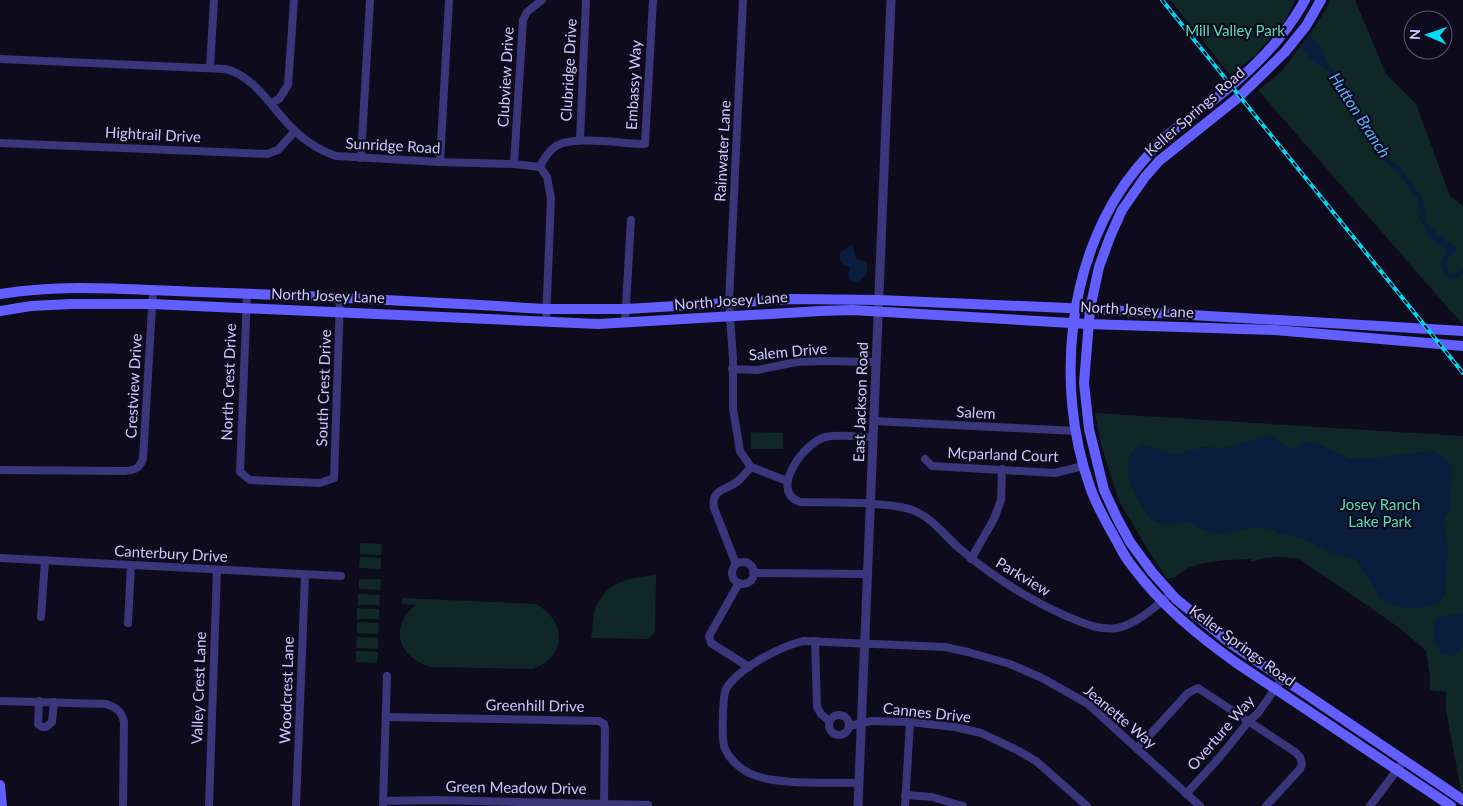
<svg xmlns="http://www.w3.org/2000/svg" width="1463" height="806" font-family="Lato,sans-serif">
<rect width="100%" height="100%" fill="#0e0b1d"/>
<g fill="#0f2726">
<polygon points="1170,0 1295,0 1285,21 1257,54 1230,75"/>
<polygon points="1331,0 1355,0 1386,74 1416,104 1450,196 1463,206 1463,325 1258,90 1282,71 1316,25"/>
<path d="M1095,413L1463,436V792L1461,791L1446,710V692L1430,690V676L1426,651L1401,629L1298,558L1276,557L1264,558L1251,562L1250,559C1231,560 1209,560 1191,567C1181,570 1178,579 1167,579L1148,550L1119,501L1102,448Z"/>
<polygon points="751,432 783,433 783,449 751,449"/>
<polygon points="360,543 382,544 381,555 360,554"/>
<polygon points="360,557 381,558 381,569 359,568"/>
<path d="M656,575L655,631L652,636L648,639L591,638C593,629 592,615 596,607C608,580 630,578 656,575Z"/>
<polygon points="359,579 381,579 380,590 359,589"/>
<polygon points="358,594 380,595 379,605 358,605"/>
<path d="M402,598L536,604C567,621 567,656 533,669L431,667C398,657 388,627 416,605L402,604Z"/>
<polygon points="357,608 379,609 379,619 357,619"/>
<polygon points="357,622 379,623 378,634 357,633"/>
<polygon points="357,637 378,638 378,649 356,648"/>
<polygon points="356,651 378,652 377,663 356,662"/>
</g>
<g fill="#0a1d3d">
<path d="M1309,35L1320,44L1328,64L1345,85L1352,100L1375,135L1378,143L1389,158L1401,169L1422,197L1424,204L1426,222L1440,236L1456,246V252L1447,259L1446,267L1449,273L1453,274L1463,270V274L1453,279C1437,276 1441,260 1447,250L1431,239L1419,218L1421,211L1418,199L1396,171L1386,162L1375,148L1363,127L1351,112L1340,86L1327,70L1313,61L1301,48Z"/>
<polygon points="850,245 853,246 856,259 867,262 867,274 858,283 850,281 848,275 850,267 844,265 840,262 840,253"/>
<path d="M1267,435L1273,436C1279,444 1287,447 1296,449L1304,441L1318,444L1349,458H1372L1432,451L1446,458L1452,466L1450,510L1444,520V528L1447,538L1448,547L1445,595L1439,603L1418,609L1398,607L1382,601L1356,559C1334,556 1323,547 1303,539C1297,536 1290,536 1284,535C1278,533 1272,529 1266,528C1235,525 1219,546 1189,521C1179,523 1168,527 1158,523C1150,520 1147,513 1142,506C1130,487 1117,458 1142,444L1174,455L1203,447L1225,448Z"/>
<path d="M1460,613L1463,614V646L1455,656L1442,654C1431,640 1430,633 1437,617Z"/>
</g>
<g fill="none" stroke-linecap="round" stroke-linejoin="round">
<g stroke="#39367c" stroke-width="8">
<polyline points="743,0 729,302 733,359 733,409 740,451 751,467 787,481"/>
<path d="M0,59L225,69C255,75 274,112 296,132C308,143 321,151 336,156L440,162L514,164L540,167L547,177L551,198L546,322"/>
<polyline points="210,68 214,0"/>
<polyline points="271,103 279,99 288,85 294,0"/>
<polyline points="580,140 586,0"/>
<polyline points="0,143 267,154 278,150 295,131"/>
<polyline points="361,158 370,0"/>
<polyline points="440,162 449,0"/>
<polyline points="514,164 523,20 527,12 542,0"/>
<path d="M540,167C543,160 549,151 556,146C575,135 622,144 645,144L653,0"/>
<polyline points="247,294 240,472 250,480 320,483 334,478 340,299"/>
<polyline points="625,322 631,220"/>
<polyline points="732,369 757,370 796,362 825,361 876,362"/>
<polyline points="874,421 1076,431"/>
<path d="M873,437C859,437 839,434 826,437C805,441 768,491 800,502C827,503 896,501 917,512C934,520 946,537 960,549C993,577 1026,598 1066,616C1081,622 1099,631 1117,628C1137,624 1155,607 1170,594"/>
<polyline points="925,459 932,466 1055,473 1083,466"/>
<path d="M0,470L125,471C135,470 139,469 143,459L153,291"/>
<polyline points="0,558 341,576"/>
<polyline points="971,559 994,519 1001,500 1002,469"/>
<circle cx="743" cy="573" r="11"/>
<path d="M736,564L714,508C711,489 725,491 738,481C743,477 747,471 751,467"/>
<polyline points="753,573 867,574"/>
<polyline points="739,583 709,636 711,643 749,667"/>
<polyline points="41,617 45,560"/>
<polyline points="128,623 131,565"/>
<polyline points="815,641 817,707 821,714 829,721"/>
<path d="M0,701L106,704C117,708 121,710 124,722L123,806"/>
<polyline points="39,701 38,724 42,727 46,727 52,722 54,702"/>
<circle cx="839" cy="725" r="10"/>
<polyline points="386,717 599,721 604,724 605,728 604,803"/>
<polyline points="849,726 871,721 910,722 955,727 981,733 1019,751 1036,761 1087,806"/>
<polyline points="1137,749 1188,693 1198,688 1295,752 1300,757 1302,764 1300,769 1266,806"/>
<path d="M859,783C828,782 776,786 749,773C738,767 730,760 725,749C721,740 723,702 725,692C726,688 728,685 731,682C747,664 780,647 803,641L945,647L968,652L1010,664L1042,678L1088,704L1200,806"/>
<polyline points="1186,794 1219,758 1248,722 1258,713 1282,679"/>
<polyline points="905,795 932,797 963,806"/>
<polyline points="383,801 436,800 648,805"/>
<polyline points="383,804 387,676"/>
<polyline points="209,806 217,570"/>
<polyline points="296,806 305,575"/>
<polyline points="905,806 910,722"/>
<polyline points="1370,806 1400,766"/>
</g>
<polyline stroke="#39367c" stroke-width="9" points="858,806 891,0"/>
<g stroke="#635eff" stroke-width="10">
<path d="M1305,0C1287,33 1260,62 1231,86C1209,105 1183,121 1161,141C1153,149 1145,159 1137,168C1067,252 1054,386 1090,487C1096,505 1106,522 1115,538C1120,547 1125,558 1132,566C1161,605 1196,634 1235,662L1451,806"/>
<polyline points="1321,0 1306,26 1285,52 1240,96 1159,161 1145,177 1122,210 1110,237 1099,267 1090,309 1084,383 1089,429 1104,490 1117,518 1130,542 1152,572 1176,599 1230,643 1463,800"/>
<path d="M0,294C66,283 133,290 200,292C315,296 431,302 547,309H626L793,299L879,300L1090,309L1463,331"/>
<polyline points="0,311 31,306 71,304 152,304 598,324 820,311 852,310 1088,324 1275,330 1463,346"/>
<polyline points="0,785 2,806"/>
</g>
<defs>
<polyline id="rail" points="1162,0 1463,373"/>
</defs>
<use href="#rail" stroke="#00d9f2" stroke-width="4"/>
<use href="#rail" stroke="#0e0b1d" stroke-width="2" stroke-dasharray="5.5" stroke-linecap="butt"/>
</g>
<g text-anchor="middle" stroke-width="4.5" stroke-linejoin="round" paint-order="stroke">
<g font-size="15" fill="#54debc" stroke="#0e0b1d">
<text x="1235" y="36">Mill Valley Park</text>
<text x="1380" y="510">Josey Ranch<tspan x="1380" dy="17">Lake Park</tspan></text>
</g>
<g font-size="15" fill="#cec7ff" stroke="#0e0b1d">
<text transform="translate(569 70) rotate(-87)" y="5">Clubridge Drive</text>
<text transform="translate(506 77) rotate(-87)" y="5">Clubview Drive</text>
<text transform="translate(634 85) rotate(-87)" y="5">Embassy Way</text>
<text transform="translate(1195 112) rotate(-41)" y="5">Keller Springs Road</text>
<text transform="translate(153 135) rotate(3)" y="5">Hightrail Drive</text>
<text transform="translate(393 146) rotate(3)" y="5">Sunridge Road</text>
<text transform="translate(723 151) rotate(-87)" y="5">Rainwater Lane</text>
<text transform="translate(328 296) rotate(2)" y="5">North Josey Lane</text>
<text transform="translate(731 301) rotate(-4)" y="5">North Josey Lane</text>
<text transform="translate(1137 310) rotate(3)" y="5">North Josey Lane</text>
<text transform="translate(788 352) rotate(-5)" y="5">Salem Drive</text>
<text transform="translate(229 382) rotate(-88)" y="5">North Crest Drive</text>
<text transform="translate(134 386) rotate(-87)" y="5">Crestview Drive</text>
<text transform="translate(324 388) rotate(-88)" y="5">South Crest Drive</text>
<text transform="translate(861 402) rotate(-88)" y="5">East Jackson Road</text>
<text transform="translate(976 413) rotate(3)" y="5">Salem</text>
<text transform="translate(1003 455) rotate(2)" y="5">Mcparland Court</text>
<text transform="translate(171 554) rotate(3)" y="5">Canterbury Drive</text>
<text transform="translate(1023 577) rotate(31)" y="5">Parkview</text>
<text transform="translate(1242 646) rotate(36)" y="5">Keller Springs Road</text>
<text transform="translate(199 688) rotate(-88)" y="5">Valley Crest Lane</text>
<text transform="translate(287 690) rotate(-88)" y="5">Woodcrest Lane</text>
<text transform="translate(535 706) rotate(1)" y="5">Greenhill Drive</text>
<text transform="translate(927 713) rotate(6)" y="5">Cannes Drive</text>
<text transform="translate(1120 717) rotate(40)" y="5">Jeanette Way</text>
<text transform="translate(1221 733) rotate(-49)" y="5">Overture Way</text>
<text transform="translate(516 788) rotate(1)" y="5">Green Meadow Drive</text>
</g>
<g font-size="16" font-style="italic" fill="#55b0ff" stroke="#0e0b1d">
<text transform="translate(1360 115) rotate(57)" y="6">Hutton Branch</text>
</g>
</g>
<g transform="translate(1428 35) rotate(272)"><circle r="24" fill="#0e0b1d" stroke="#5b5677"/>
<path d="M0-4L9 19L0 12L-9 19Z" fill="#00d9f2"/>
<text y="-8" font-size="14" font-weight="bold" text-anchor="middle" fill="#cec7ff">N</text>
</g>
</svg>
